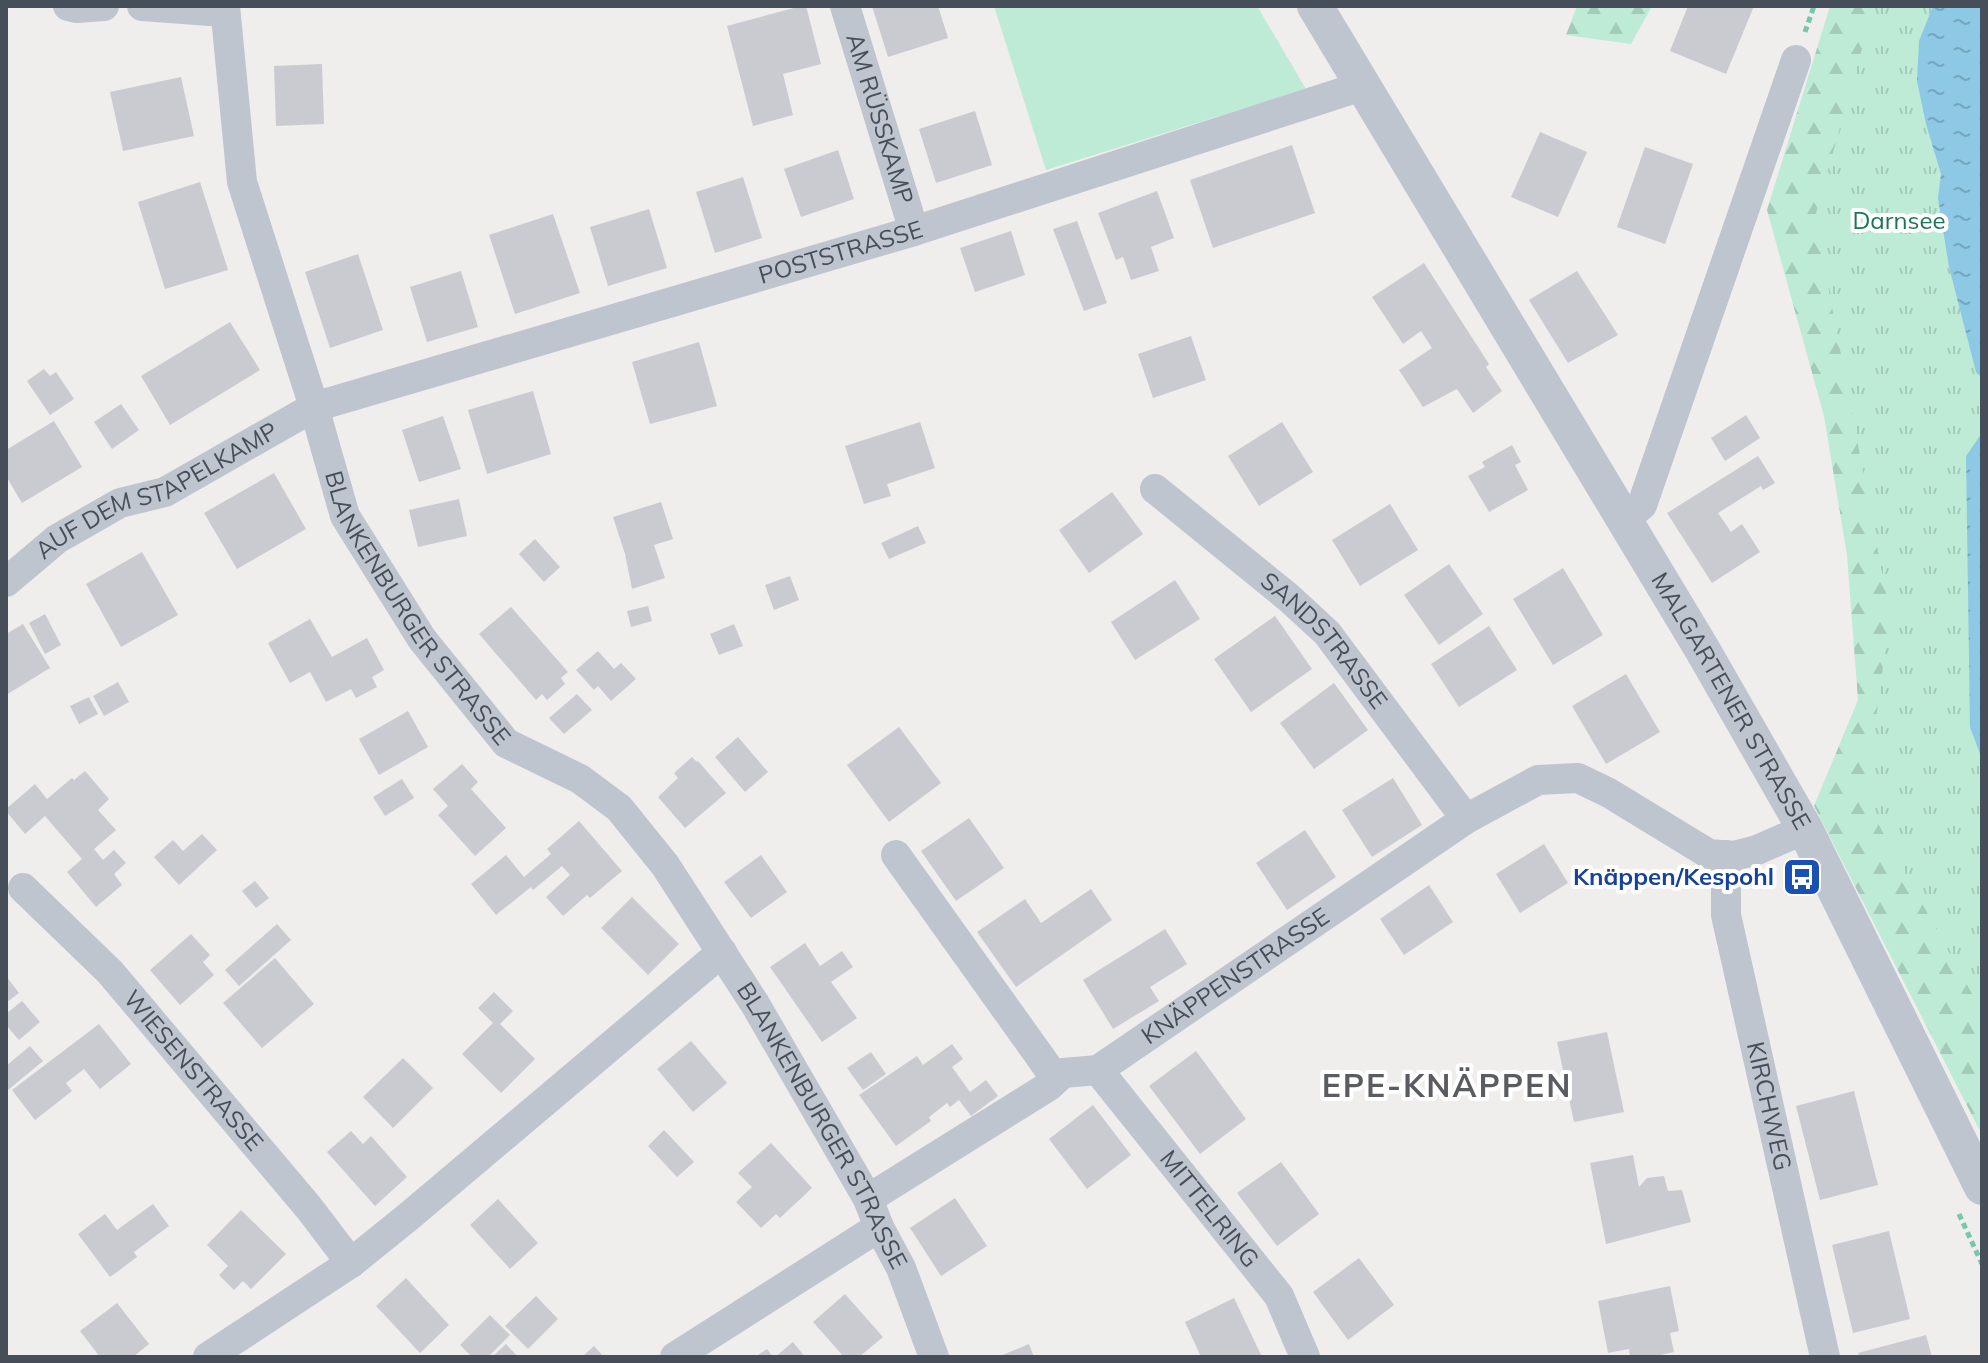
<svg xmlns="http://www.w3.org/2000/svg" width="1988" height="1363" font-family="Mulish,sans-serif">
<defs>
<pattern id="forest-firs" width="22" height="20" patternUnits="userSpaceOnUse" patternTransform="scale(2)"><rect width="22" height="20" fill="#bdebd5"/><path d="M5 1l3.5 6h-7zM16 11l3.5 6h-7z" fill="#a4cbb9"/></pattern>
<pattern id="park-tufts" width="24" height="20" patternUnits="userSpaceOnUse" patternTransform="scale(2)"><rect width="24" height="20" fill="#bdebd5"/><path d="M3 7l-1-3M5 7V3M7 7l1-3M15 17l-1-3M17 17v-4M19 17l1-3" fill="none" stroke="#a4cbb9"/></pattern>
<pattern id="water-ripples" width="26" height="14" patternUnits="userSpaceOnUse" patternTransform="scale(2)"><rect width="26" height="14" fill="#8dc8e5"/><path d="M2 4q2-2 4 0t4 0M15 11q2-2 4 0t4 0" fill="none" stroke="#75a5bd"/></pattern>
</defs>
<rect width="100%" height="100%" fill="#f0eded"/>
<polygon fill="#bdebd5" points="994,6 1257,6 1306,89 1046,170"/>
<g fill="url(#forest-firs)">
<polygon points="1577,6 1652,6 1631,44 1566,35"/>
<polygon points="1830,6 1982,6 1982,1135 1814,806 1858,700 1847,555 1824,416 1767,210"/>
</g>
<polygon fill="url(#park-tufts)" points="1874,6 1982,6 1982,1012 1865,800 1890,615 1815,217"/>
<g fill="url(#water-ripples)">
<polygon points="1933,6 1982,6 1982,378 1976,372 1949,267 1938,198 1941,174 1926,124 1917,81 1919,41"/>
<polygon points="1982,433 1982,759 1970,727 1966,456"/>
</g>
<g fill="#cacbd1">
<polygon points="801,6 806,6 821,64 783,74 793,115 753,126 727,26"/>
<polygon points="872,6 938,6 948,38 888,57"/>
<polygon points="1688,6 1754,6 1726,74 1670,51"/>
<polygon points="322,64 324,124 276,126 274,66"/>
<polygon points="181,77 194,136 123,151 110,92"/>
<polygon points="975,111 992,165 936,183 919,129"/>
<polygon points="1540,132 1587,152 1558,217 1511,197"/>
<polygon points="1292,145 1315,213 1213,248 1190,180"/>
<polygon points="1645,147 1693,164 1665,244 1617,227"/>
<polygon points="838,150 854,199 801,217 784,169"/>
<polygon points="743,177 762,238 715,253 696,192"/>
<polygon points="200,182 228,270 165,289 138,202"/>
<polygon points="1157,191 1174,238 1151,247 1159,271 1131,280 1123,257 1116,260 1098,213"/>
<polygon points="649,209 667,268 608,286 590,227"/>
<polygon points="553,214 580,293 515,314 489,235"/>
<polygon points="1077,221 1107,303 1084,311 1053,229"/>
<polygon points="1011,231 1025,275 975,292 960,248"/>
<polygon points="358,254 383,330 330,348 305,272"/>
<polygon points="1424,263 1489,364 1486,367 1502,391 1473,413 1457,389 1423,407 1399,370 1432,348 1421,331 1403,344 1372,297"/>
<polygon points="461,271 478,327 427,342 410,287"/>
<polygon points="1577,271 1618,335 1568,363 1529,300"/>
<polygon points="230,322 260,370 170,425 141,376"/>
<polygon points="1191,336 1206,380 1153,398 1138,354"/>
<polygon points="699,342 717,406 650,424 632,362"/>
<polygon points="44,369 50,376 56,372 74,399 50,415 27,381"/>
<polygon points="533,391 551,454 487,474 468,410"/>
<polygon points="121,404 139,430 112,449 94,422"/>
<polygon points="1746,415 1760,438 1725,461 1711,438"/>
<polygon points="443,416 461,469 419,482 402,430"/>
<polygon points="54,421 82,467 22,503 6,476 6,450"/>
<polygon points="920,422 935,468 887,484 891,496 864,504 845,446"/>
<polygon points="1282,422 1313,472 1259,506 1228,456"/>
<polygon points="1512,445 1521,462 1515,465 1528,490 1489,512 1468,476 1485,467 1482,462"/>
<polygon points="1758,456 1775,483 1763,490 1761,486 1718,513 1731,532 1742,524 1760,552 1712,583 1667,513"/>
<polygon points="274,473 306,529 237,569 204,513"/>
<polygon points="1112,492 1143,534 1089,573 1059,530"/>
<polygon points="459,499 467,536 418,547 409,510"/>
<polygon points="661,502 673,539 654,545 665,578 632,589 625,554 613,517"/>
<polygon points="1390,504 1418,550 1360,586 1332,540"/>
<polygon points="918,526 926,543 889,559 881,543"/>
<polygon points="535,539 560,567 544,582 519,554"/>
<polygon points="142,552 178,615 121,647 86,584"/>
<polygon points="1449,564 1483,614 1439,645 1404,595"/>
<polygon points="1563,568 1603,635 1553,665 1513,599"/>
<polygon points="790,576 799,600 774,610 765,585"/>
<polygon points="1175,580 1200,619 1135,660 1111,622"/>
<polygon points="648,606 652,621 631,627 627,611"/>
<polygon points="511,607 568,672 561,678 565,684 547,700 542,694 536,700 479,634"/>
<polygon points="45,614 61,645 45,654 29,623"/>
<polygon points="1275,616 1312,669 1251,712 1214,659"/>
<polygon points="310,619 332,657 367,638 384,670 372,677 377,687 356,698 351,689 326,702 310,672 290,683 268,643"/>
<polygon points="23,624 50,668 6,695 6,634"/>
<polygon points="734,624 743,646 719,655 710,634"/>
<polygon points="1489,626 1517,670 1459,707 1431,664"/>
<polygon points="598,651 614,669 621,663 636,679 611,701 598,686 594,690 576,670"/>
<polygon points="1626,674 1660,732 1606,764 1572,706"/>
<polygon points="118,682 129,702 104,716 93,696"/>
<polygon points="1334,683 1368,730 1314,769 1280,723"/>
<polygon points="577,694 592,710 564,734 549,718"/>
<polygon points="89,697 98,714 79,724 70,706"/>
<polygon points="408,711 428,747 379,775 359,739"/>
<polygon points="899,727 941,783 889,822 847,765"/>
<polygon points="738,737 768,772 745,792 715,757"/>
<polygon points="692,757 697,762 698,761 726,793 685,828 658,797 678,778 674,773"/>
<polygon points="462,764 478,782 471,789 506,828 475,856 438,815 448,806 433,789"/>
<polygon points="85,771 109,799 98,810 116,830 94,849 103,860 114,850 126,863 114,874 122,885 96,907 67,872 82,859 45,816 25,834 6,811 6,809 35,784 47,799 72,778 74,780"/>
<polygon points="1393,778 1422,825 1372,857 1342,810"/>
<polygon points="402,779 414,798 385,816 373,797"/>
<polygon points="969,818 1004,868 956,901 921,851"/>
<polygon points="579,821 622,871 590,898 587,895 563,916 546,897 570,875 562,866 533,890 531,887 496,915 471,884 506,855 524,877 551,854 547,849"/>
<polygon points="1305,830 1336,877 1287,910 1256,863"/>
<polygon points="202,834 217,850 179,885 154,857 173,840 183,851"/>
<polygon points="1544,844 1568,883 1520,913 1496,874"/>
<polygon points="761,855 787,892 751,918 724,882"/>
<polygon points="255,881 269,898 256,908 242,891"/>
<polygon points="1429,885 1453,922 1404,955 1380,919"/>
<polygon points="1091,889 1112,920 1016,987 977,932 1025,899 1041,923"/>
<polygon points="632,897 679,944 648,975 601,928"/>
<polygon points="277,924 291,940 239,986 225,970"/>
<polygon points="1165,929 1187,964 1150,987 1159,1001 1113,1029 1083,980"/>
<polygon points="191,934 210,955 203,962 214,975 180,1005 150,970"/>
<polygon points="805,943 820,966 842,951 853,967 831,982 857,1018 822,1042 770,967"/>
<polygon points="275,958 314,1004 262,1048 223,1003"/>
<polygon points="6,976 19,993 6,1003"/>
<polygon points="494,992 513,1011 500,1024 535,1059 501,1093 462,1054 493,1023 478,1008"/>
<polygon points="22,1001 40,1022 19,1040 6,1025 6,1014"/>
<polygon points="99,1024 131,1064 100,1089 84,1069 66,1083 72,1091 35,1120 12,1090"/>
<polygon points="1607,1032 1624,1112 1574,1122 1557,1042"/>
<polygon points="691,1041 727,1083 693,1112 657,1069"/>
<polygon points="952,1044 963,1059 952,1067 970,1092 986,1080 998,1096 971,1116 959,1100 950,1107 947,1103 929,1117 931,1121 896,1146 859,1095 917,1056 923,1065"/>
<polygon points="30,1046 43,1061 8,1090 6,1087 6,1066"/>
<polygon points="1196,1051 1246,1119 1200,1154 1149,1086"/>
<polygon points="871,1052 886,1074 863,1090 847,1068"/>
<polygon points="403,1058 433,1088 393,1128 363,1097"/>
<polygon points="1854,1091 1878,1185 1820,1200 1796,1106"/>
<polygon points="1093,1105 1131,1155 1087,1189 1049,1139"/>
<polygon points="664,1130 694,1162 677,1177 648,1146"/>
<polygon points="351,1131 363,1144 371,1136 407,1177 375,1206 327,1152"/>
<polygon points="771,1143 812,1188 780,1218 776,1214 761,1228 736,1202 752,1187 738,1173"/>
<polygon points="1633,1155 1639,1187 1647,1178 1664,1176 1668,1191 1682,1190 1691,1222 1606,1244 1590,1163"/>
<polygon points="1281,1162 1319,1214 1277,1246 1237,1193"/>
<polygon points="955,1198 987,1246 941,1276 910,1228"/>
<polygon points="498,1199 538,1243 510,1269 470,1225"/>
<polygon points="153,1204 169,1226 134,1252 137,1257 110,1277 78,1234 105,1214 117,1230"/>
<polygon points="241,1210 286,1254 251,1289 243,1281 234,1290 219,1275 228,1266 207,1245"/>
<polygon points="1889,1231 1910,1319 1853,1333 1832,1245"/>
<polygon points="1359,1258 1394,1305 1348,1340 1313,1292"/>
<polygon points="406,1278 449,1325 420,1353 376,1306"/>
<polygon points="1670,1286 1679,1331 1670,1333 1674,1352 1651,1357 1630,1357 1629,1349 1608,1353 1598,1301"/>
<polygon points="845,1294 883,1337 859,1357 844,1357 813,1322"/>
<polygon points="536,1296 558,1319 528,1349 505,1326"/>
<polygon points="1234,1298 1262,1357 1201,1357 1185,1322"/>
<polygon points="117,1303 149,1344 133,1357 100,1357 80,1331"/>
<polygon points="490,1315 510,1335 488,1357 472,1357 460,1345"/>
<polygon points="1926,1335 1932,1357 1859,1357 1858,1353"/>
<polygon points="793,1342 805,1357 775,1357"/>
<polygon points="506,1344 518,1357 492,1357"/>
<polygon points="1029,1344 1034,1357 998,1357"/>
<polygon points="594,1346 604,1357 582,1357"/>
<polygon points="767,1349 773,1357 755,1357"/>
</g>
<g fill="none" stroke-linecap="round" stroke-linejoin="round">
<g stroke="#78c7aa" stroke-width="5" stroke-dasharray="6 4" stroke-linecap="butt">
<polyline points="1805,32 1814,6"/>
<polyline points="1959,1214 1982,1264"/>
</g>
<g stroke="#bec5ce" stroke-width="30">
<polyline points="68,6 76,8 104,6"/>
<polyline points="142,6 224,12"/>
<path id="s1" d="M225,6L242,182L314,407L345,516L422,639L506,743L580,779L619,808L665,865L755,1004L868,1199L879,1227L901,1268L934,1357"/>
<path id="s2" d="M845,6L914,231"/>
<path id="s3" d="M1155,489L1289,598L1327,633L1466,819"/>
<polyline points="1623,521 1642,505 1796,60"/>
<path id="s4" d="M6,582L57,539L120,503L165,492L314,407L914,231L1362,86"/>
<polyline points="896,855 1056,1079"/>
<path id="s5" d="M1726,855V915L1825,1357"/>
<path id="s6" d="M23,888L110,972L309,1208L351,1263"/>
<path id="s7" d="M1098,1070L1279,1296L1305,1357"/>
<path id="s8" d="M868,1199L1049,1086L1063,1073L1098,1070L1466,819L1538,780L1578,778L1609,793L1709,854L1734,856L1757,850L1805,829"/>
<polyline points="208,1357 351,1263 408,1217 722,952"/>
<polyline points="675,1357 879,1227"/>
</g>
<path stroke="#bec5ce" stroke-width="36" id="s9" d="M1315,6L1702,649L1805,829L1982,1187"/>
</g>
<defs>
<symbol id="bus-square" viewBox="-11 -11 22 22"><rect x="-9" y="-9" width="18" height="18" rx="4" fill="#1a4fb4" stroke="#fff"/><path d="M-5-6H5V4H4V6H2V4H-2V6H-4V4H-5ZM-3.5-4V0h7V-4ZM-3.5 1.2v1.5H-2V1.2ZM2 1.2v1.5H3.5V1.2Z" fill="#fff"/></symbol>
</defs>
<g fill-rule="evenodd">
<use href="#bus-square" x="1780" y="855" width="44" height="44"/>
</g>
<g text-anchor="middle" stroke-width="8" stroke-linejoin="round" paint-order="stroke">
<g font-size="24" fill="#464e59" stroke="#fff">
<text dy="8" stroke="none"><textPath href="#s2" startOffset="118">AM RÜSSKAMP</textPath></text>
<text dy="8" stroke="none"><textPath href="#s4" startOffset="906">POSTSTRASSE</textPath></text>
<text dy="8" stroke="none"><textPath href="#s4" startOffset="178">AUF DEM STAPELKAMP</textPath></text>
<text dy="8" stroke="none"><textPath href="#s1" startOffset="642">BLANKENBURGER STRASSE</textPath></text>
<text dy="8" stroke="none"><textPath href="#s3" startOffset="228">SANDSTRASSE</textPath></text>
<text dy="8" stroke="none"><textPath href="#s9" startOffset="810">MALGARTENER STRASSE</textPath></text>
<text dy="8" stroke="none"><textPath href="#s8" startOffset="434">KNÄPPENSTRASSE</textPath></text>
<text dy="8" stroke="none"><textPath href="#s6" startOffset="250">WIESENSTRASSE</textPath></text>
<text dy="8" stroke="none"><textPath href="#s5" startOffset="256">KIRCHWEG</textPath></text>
<text dy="8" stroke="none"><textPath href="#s1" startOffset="1314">BLANKENBURGER STRASSE</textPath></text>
<text dy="8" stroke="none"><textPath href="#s7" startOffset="178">MITTELRING</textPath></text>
</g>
<g font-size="24" fill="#1c7554" stroke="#fff">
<text x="1899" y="229">Darnsee</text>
</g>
<g font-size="24" font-weight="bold" fill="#164399" stroke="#fff" text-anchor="end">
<text x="1774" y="885">Knäppen/Kespohl</text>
</g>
<g font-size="32" font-weight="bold" letter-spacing="2" fill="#5a5c61" stroke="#fff">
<text x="1447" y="1097">EPE-KNÄPPEN</text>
</g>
</g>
<rect width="1988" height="1363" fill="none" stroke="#464e59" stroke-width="16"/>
</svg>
